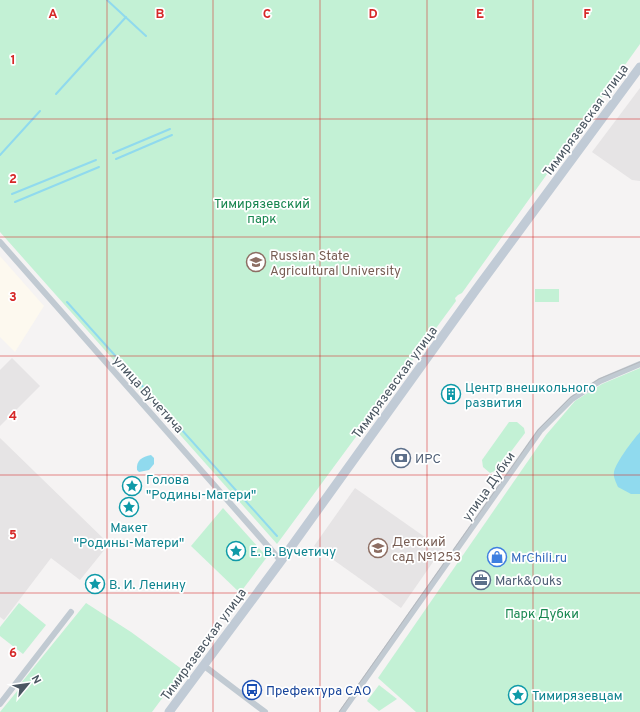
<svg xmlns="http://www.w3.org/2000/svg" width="640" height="712" font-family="Overpass,sans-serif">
<rect width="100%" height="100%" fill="#f5f3f3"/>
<polygon fill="#fdf9ef" points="0,256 44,306 15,352 0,337"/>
<g fill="#e6e4e5">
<polygon points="640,88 640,181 632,180 592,152"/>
<polygon points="12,358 40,386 0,426 0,370"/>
<polygon points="0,438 109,544 80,580 51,558 4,620 0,617"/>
<polygon points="355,488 442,549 401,608 314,546"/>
</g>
<g fill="#c3f1d5">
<polygon points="0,0 640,0 640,44 462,293 458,295 455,298 456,301 277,544 0,232"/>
<rect x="535" y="289" width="24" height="13"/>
<polygon points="640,368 640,712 416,712 378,678 546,435 575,401 602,384"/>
<polygon points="509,422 517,422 524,428 525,433 497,470 490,473 483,467 482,460"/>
<polygon points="223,508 267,557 240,593 191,546"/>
<polygon points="19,603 46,625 23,654 0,636 0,627"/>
<polygon points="86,603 131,632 183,670 152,712 0,712 18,690 17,688"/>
<polygon points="379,685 397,699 379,711 367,701"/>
</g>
<g fill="#90daee">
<path d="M640,432V494H631L618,487C616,482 613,477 614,472C616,462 633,440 640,432Z"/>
<path d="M151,455L154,458V464L149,470L139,472L137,470C136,460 142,457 151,455Z"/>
</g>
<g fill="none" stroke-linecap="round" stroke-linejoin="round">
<g stroke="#90daee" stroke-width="2">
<polyline points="107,0 146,36"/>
<polyline points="56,94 126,17"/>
<polyline points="113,153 170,129"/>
<polyline points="0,155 40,111"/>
<polyline points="116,159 172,135"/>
<polyline points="12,194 96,160"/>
<polyline points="15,202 99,167"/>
<polyline points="67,302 277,536"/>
</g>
<g stroke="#c1cad2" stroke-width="6">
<polyline points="0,242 281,561"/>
<polyline points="203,665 265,712"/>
<polyline points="0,704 71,612"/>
<polyline points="342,712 540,431 572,399 600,381 640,364"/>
</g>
<polyline stroke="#c1cbd6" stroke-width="9" points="169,712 281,561 475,291 640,67"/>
<polyline stroke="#b5b8bd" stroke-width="1" points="339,712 538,430 571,397 599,379 640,362"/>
</g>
<path fill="none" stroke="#d62828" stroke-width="1" stroke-opacity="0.55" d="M107,0V712M213,0V712M320,0V712M427,0V712M533,0V712M0,119H640M0,237H640M0,356H640M0,475H640M0,593H640"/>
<defs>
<symbol id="university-ring" viewBox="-11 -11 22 22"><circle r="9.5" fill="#fff" stroke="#8d6e63" stroke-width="1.5"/><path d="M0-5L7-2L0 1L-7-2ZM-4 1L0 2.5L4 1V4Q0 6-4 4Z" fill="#8d6e63"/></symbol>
<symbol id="building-ring" viewBox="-11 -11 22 22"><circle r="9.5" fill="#fff" stroke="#0f9aa8" stroke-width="1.5"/><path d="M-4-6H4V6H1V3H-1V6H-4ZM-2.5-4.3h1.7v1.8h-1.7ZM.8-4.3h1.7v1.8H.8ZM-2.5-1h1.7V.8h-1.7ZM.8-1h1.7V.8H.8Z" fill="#0f9aa8"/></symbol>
<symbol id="bank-ring" viewBox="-11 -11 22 22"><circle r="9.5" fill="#fff" stroke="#5c6f8a" stroke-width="1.5"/><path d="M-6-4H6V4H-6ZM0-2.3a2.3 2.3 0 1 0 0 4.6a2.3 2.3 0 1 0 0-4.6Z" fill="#5c6f8a"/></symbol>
<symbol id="sight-ring" viewBox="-11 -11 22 22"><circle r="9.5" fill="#fff" stroke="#0f9aa8" stroke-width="1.5"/><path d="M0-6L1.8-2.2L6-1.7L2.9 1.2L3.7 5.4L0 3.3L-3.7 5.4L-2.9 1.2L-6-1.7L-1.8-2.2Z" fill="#0f9aa8"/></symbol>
<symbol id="school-ring" viewBox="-11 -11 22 22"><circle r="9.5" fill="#fff" stroke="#8d6e63" stroke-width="1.5"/><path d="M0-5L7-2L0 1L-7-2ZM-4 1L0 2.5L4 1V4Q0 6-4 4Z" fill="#8d6e63"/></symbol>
<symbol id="shop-ring" viewBox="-11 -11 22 22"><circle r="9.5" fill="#fff" stroke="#3f7fe0" stroke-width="1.5"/><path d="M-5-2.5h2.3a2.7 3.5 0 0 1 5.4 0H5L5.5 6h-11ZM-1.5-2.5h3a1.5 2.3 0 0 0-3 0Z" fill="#3f7fe0"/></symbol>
<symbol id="office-ring" viewBox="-11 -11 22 22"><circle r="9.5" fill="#fff" stroke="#5c6f8a" stroke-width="1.5"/><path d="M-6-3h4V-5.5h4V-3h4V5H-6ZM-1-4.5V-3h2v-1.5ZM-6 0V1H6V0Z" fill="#5c6f8a"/></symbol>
<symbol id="bus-ring" viewBox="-11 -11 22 22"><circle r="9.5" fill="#fff" stroke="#1a4fb4" stroke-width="1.5"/><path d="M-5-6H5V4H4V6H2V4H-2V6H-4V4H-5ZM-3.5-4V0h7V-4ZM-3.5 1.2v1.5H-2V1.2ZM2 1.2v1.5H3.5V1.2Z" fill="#1a4fb4"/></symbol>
</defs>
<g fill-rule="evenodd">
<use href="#university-ring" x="245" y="251" width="22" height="22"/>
<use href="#building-ring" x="440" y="383" width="22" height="22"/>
<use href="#bank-ring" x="390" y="447" width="22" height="22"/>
<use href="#sight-ring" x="121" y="475" width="22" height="22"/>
<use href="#sight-ring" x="118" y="496" width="22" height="22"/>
<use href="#school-ring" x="367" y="537" width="22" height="22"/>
<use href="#sight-ring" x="225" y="540" width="22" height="22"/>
<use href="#shop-ring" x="486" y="546" width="22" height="22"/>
<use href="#office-ring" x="470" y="569" width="22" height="22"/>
<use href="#sight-ring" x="84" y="573" width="22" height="22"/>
<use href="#bus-ring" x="241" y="679" width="22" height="22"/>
<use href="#sight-ring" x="507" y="684" width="22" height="22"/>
</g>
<g text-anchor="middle" stroke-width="3.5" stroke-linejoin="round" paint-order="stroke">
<g font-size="13" fill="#4a5661" stroke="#fff">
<text transform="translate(585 120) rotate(-54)" y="5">Тимирязевская улица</text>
<text transform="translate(394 382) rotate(-54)" y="5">Тимирязевская улица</text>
<text transform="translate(149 394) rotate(48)" y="5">улица Вучетича</text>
<text transform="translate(488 486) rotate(-55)" y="5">улица Дубки</text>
<text transform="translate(203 644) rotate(-54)" y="5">Тимирязевская улица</text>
</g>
<g font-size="13" fill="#17864f" stroke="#fff">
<text x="262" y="208">Тимирязевский<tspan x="262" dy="15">парк</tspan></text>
<text x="542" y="618">Парк Дубки</text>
</g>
<g font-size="13" fill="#785e54" stroke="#fff" text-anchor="start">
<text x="270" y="260">Russian State<tspan x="270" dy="15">Agricultural University</tspan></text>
<text x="392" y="546">Детский<tspan x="392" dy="15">сад №1253</tspan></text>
</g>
<g font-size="13" fill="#0d838f" stroke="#fff" text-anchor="start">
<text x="465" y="392">Центр внешкольного<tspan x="465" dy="15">развития</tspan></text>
<text x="146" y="484">Голова<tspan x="146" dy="15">"Родины-Матери"</tspan></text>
<text x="129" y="532" text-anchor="middle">Макет<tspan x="129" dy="15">"Родины-Матери"</tspan></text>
<text x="250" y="556">Е. В. Вучетичу</text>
<text x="109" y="589">В. И. Ленину</text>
<text x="532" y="700">Тимирязевцам</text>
</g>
<g font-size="13" fill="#4e5e75" stroke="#fff" text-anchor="start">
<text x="415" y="463">ИРС</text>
<text x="495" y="585">Mark&amp;Ouks</text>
</g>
<g font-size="13" fill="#366cbe" stroke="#fff" text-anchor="start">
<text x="511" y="562">MrChili.ru</text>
</g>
<g font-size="13" fill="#164399" stroke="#fff" text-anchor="start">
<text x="266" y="695">Префектура САО</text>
</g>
</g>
<g font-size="13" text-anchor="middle" font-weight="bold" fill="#d62828" stroke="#fff" stroke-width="3.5" stroke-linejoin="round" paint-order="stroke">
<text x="53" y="18">A</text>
<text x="160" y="18">B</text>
<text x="267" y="18">C</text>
<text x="373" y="18">D</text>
<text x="480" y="18">E</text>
<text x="587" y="18">F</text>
<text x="13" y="64">1</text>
<text x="13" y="183">2</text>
<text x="13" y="301">3</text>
<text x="13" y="420">4</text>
<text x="13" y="539">5</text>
<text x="13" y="657">6</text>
</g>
<g transform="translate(28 684) rotate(61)" stroke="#ffffff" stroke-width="3" paint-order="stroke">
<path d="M0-3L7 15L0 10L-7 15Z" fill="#4a5661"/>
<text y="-6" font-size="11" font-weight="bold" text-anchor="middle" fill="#4a5661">N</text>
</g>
</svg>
